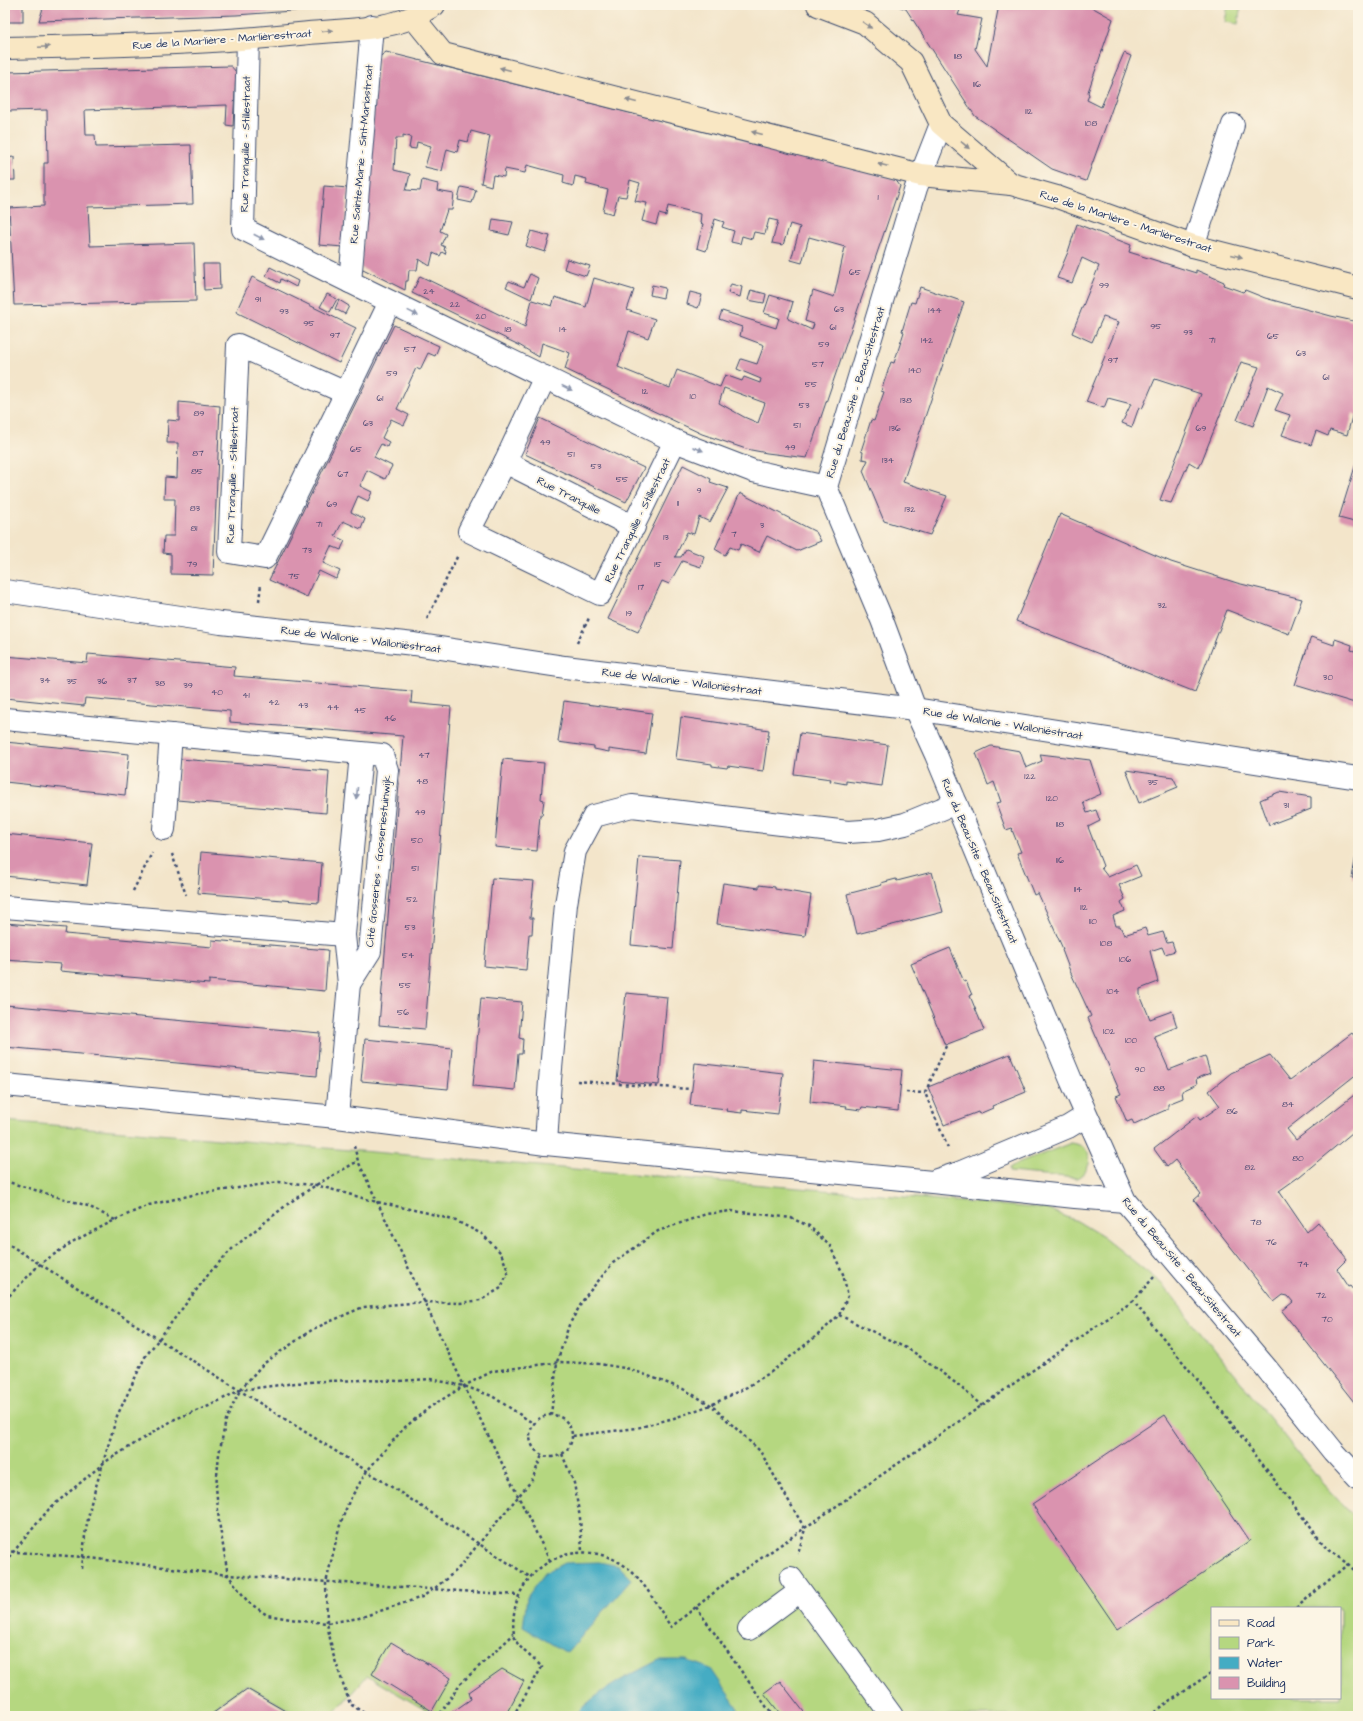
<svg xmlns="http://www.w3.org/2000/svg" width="1363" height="1721" font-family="'Architects Daughter',sans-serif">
<rect width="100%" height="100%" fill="#fcf5e5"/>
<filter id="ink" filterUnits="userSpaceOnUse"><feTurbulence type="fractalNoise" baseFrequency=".025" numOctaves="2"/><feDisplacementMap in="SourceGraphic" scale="8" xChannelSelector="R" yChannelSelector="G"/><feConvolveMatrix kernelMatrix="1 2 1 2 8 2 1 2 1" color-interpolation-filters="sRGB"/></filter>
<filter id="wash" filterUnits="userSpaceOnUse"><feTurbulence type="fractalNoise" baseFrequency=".012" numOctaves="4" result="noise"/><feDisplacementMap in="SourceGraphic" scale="16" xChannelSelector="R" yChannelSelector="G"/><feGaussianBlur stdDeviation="0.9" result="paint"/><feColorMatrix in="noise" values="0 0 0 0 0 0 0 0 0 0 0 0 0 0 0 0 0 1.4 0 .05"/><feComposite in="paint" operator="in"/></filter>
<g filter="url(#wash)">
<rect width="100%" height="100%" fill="#f3e5ca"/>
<g fill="#b5d780" stroke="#68836f" fill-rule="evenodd">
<polygon points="1228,5 1241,5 1238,24 1225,22"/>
<path d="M5,1121L1047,1209L1077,1221L1105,1238L1162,1284L1322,1483L1358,1521V1716H436L367,1676L331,1716H299L246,1685L201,1716H5ZM1212,1608H1340V1698H1212Z"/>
<path d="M1071,1143C1093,1145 1096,1167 1077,1178L1010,1172L1009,1168L1012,1166Z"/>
</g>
<g fill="#44acc3" stroke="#306e90">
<polygon points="599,1562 619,1566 632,1579 567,1653 523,1627 527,1597 545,1573 564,1563"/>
<path d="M659,1660H686L711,1669L743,1716H574C597,1691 629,1675 659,1660Z"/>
</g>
<g id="blocks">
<g fill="#da93af" fill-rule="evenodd">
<rect x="5" y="5" width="18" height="17"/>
<polygon points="44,5 362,5 362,6 236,15 39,21"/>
<polygon points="895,5 962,5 958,15 982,19 975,49 987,66 999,5 1088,5 1113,19 1088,92 1089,95 1087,100 1101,107 1124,53 1131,56 1086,181 1052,169 975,116 906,9"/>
<path d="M386,52L895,179L900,186L807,458L767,453L746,449L702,434L565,369L570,353L542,343L539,357L519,345L412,293L420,276L525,327L532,300L552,306L555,297L586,307L594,278L634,290L627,310L655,319L648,338L629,331L618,367L670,388L677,370L720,387L725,375L742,381L744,377L760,383L761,379L737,369L741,359L757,364L764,345L740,336L742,327L719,319L722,311L776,328L779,318L764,313L770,295L793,302L788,319L812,330L814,324L805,321L813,290L834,297L845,247L809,237L802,263L791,260L800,227L790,224L783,245L772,243L778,221L769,219L765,234L754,232L752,239L742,236L740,244L731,242L734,231L722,227L724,222L715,219L706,251L697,248L703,224L700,223L701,214L668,206L666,216L659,214L656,225L642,221L647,203L635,201L640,183L630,180L626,197L618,196L613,214L603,211L608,190L586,184L587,179L575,176L573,186L563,183L564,175L527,165L525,173L505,169L504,177L493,175L491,186L481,183L490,136L471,131L468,142L460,140L457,152L447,149L442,171L425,167L431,146L417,142L416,149L409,148L411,137L403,135V138H396L394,170L410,174L406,190L420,191L422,180L438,184L437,191L454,194L452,210H447L440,231L446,234L441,245L445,247L444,250L446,251L445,254L442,252L440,256L433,253L430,266L419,259L417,270H409L408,281H406L405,290L361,268L378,58ZM724,388L765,403L758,423L744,417L719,403Z"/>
<polygon points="231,66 236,72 233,126 226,125 227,105 85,110 86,135 95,135 96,147 191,145 193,204 88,207 90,246 194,243 196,301 14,305 9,208 44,206 44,163 48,163 47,110 8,111 7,72"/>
<polygon points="14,157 15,180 5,180 5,158"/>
<polygon points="324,186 348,188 343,247 319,245"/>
<polygon points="461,187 476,190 472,203 458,200"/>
<polygon points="493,219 513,222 509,235 491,231"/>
<polygon points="1077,224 1131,245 1129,252 1196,273 1196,270 1224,282 1223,285 1243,292 1245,290 1265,298 1331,316 1358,322 1358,416 1353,413 1347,435 1330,430 1328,436 1316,431 1311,445 1282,435 1290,415 1275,410 1283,393 1268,386 1253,426 1237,420 1259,367 1241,362 1199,468 1189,462 1171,503 1160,500 1201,394 1155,379 1142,409 1139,407 1132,427 1122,423 1131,404 1108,398 1104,408 1086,402 1119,322 1103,317 1092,342 1072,333 1099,266 1082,258 1072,283 1057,278 1068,252"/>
<polygon points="531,231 550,236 545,252 526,246"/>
<polygon points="567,259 590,266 586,276 564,269"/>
<polygon points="203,264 219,264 220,289 204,290"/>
<polygon points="270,267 298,281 296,287 281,279 280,283 266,276"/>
<polygon points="530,274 538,278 531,299 506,287 509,281 524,287"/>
<polygon points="252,277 356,328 339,363 236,312"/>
<polygon points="731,284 742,287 740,297 728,293"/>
<polygon points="652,285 665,288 663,298 650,295"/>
<polygon points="920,287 964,302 903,482 947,496 930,535 884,521 863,471 868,460 862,459 863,452 861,451 871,420 874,421 884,392 881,391 891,362 894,363 904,332 902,331 911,302 915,303"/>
<polygon points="751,290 766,294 764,303 748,300"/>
<polygon points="690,292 702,295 698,308 687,304"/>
<polygon points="327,294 337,299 330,312 320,307"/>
<polygon points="339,300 349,306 345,314 335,309"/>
<polygon points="394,325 439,346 435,356 428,353 420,370 416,368 397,409 409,415 404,425 391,419 382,438 389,442 387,447 381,444 374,457 392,466 385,479 367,470 360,486 372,492 368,501 358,496 351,512 365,519 361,529 343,521 335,536 345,541 342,547 341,550 331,546 323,563 340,571 336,579 319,571 307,597 269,580"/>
<polygon points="179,402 220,406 213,575 171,574 171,554 163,553 164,536 174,536 175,499 164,499 165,477 177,478 178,443 167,443 168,420 179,421"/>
<polygon points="540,418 644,468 626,502 525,454"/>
<polygon points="1358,457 1358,523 1339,518"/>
<polygon points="683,465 711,479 710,482 728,488 710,522 699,517 694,534 687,532 675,557 681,557 686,549 704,556 701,567 682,561 669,584 662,581 638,632 608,619"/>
<polygon points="740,493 816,532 821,541 797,551 767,536 759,552 741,544 738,550 730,547 725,555 715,549"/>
<polygon points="1060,514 1171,562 1237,583 1302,599 1289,634 1227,610 1195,692 1016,621"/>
<polygon points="1311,637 1334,645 1335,639 1352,645 1351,650 1358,652 1358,704 1295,685"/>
<polygon points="88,654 235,667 234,676 412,691 411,703 451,707 425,1029 379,1025 403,736 230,722 230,711 85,698 84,706 5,698 5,656 87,663"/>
<polygon points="564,701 652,713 646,754 609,749 609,752 594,749 594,747 558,742"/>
<polygon points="681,717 769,730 763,771 728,766 727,768 712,766 712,764 676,759"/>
<polygon points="800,733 888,745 882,786 846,781 846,784 830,781 831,779 794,774"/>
<polygon points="5,742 129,754 125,795 5,782"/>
<polygon points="991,746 1020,751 1026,768 1042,761 1040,754 1090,760 1101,794 1083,802 1087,813 1096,810 1100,821 1088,827 1103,866 1101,868 1108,877 1136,865 1141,876 1119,885 1125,899 1121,902 1125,911 1113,916 1116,926 1120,926 1124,935 1145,928 1148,936 1163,932 1167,943 1172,942 1175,951 1165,954 1162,947 1150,951 1158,982 1140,989 1140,995 1150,1019 1172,1011 1177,1027 1154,1036 1169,1070 1205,1056 1210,1073 1196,1079 1197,1084 1182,1091 1183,1098 1168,1104 1168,1109 1134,1124 1132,1120 1127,1122 1116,1096 1121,1094 1120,1092 1088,1018 1091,1016 1070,971 1062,950 1063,949 1038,893 1034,895 1017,853 1021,852 1012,830 1013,829 1012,828 1006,830 996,803 1001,802 994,782 988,785 976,753"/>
<polygon points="180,759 329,771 326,813 177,800"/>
<polygon points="503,759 544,763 541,799 544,800 542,815 540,815 537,851 495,847"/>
<polygon points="1126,770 1173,777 1178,787 1139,803"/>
<polygon points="1279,792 1311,797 1311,809 1269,825 1260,800"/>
<polygon points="5,834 92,843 87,885 5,876"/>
<polygon points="1357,849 1358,849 1358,879 1352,878"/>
<polygon points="201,852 322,863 319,903 198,893"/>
<polygon points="639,857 680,860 673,949 631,945"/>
<polygon points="932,872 943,912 857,934 847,894 882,885 881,883 896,879 897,881"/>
<polygon points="492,878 534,881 530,918 533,918 532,934 529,934 526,970 484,966"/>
<polygon points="723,883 759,888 759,885 775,887 775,889 811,895 805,936 717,924"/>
<polygon points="5,923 66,928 65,934 212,947 212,940 328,950 325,991 209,980 209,984 60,971 61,964 5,960"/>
<polygon points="950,948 964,982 966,981 972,995 970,996 984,1030 945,1045 911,964"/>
<polygon points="626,993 667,997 659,1085 617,1081"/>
<polygon points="481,998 522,1002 519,1038 523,1039 522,1054 518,1054 515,1090 473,1086"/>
<polygon points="5,1005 320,1033 317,1076 5,1047"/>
<polygon points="1352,1033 1358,1041 1358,1073 1287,1129 1296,1140 1358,1092 1358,1128 1300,1176 1279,1191 1307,1232 1318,1222 1347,1259 1337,1269 1349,1287 1351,1286 1358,1295 1358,1407 1282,1311 1293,1302 1288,1296 1283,1295 1274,1302 1194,1200 1201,1194 1175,1160 1167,1167 1154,1149 1197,1116 1200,1120 1220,1106 1209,1091 1231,1073 1270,1055 1290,1080"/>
<polygon points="365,1039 452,1048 448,1089 361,1081"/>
<polygon points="1010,1054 1026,1092 992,1106 993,1108 979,1114 978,1112 944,1125 928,1087"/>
<polygon points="814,1061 902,1070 898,1111 862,1107 861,1110 846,1108 847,1106 810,1102"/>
<polygon points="695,1063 783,1073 778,1114 742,1110 742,1113 726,1111 727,1109 690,1105"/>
<polygon points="1165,1415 1250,1541 1118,1630 1032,1504"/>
<polygon points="391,1642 451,1678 432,1711 372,1674"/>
<polygon points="502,1669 524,1681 505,1716 453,1716 451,1713 471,1699 469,1692"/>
<polygon points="780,1681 807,1716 782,1716 764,1693"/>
<polygon points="247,1689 294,1716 209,1716"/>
</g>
</g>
</g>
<g filter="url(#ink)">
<use href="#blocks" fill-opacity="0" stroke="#3b4a6e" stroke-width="1"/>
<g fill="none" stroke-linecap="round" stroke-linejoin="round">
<defs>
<g id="street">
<polyline points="248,39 243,229 350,282 675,441 753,471 826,487"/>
<polyline points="941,124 916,188 826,487 882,620 915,709 936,755 1071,1080 1125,1201 1267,1369 1333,1451 1358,1478"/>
<polyline points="1193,246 1233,125"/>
<polyline points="350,282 372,26"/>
<polyline points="545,377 505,462 469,531 600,594 675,441"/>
<polyline points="346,393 265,558 229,552 238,345 346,393 390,302"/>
<polyline points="505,462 634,527"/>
<polyline points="5,591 221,623 414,644 565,667 915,709 1358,778"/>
<polyline points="5,719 382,755 387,770 370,951 349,984"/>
<polyline points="164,829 171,735"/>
<polyline points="5,907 344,935"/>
<polyline points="5,1085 337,1117 546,1144 932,1182 1075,1197 1125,1201"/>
<polyline points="337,1117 349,984 344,935 361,754"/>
<polyline points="546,1144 550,1080 566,904 575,851 594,816 632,806 848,832 878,830 905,824 956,803"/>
<polyline points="937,1180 959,1173 1068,1127 1086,1116"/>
<polyline points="791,1578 892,1716"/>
<polyline points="749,1629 800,1591"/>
</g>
<g id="secondary">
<polyline points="818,5 865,23 911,62 941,124 1011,184 1057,197 1193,246 1358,288"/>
<polyline points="413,17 443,54 921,175 1011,184"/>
<path d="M5,48C103,46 201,44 299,34C335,30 380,31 413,17C420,14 427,9 434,5"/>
</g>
</defs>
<use href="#street" stroke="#3b4a6e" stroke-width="24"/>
<use href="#secondary" stroke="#3b4a6e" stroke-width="24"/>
<g stroke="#3b4a6e" stroke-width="2.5" stroke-dasharray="3 3" stroke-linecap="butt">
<polyline points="259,601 261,584"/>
<polyline points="427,619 458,555"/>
<polyline points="577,643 589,618"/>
<polyline points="172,854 186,895"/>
<polyline points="133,891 152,853"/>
<polyline points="946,1046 925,1093 948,1148"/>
<polyline points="577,1081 690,1089"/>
<polyline points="906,1092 925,1093"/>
<polyline points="5,1137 6,1136"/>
<polyline points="354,1146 358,1161 464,1386 550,1561"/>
<polyline points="5,1181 88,1206 115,1220"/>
<polyline points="5,1242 367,1471 530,1577"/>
<polyline points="1154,1277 1133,1301 1209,1394 1327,1549 1348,1564 1358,1574"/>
<polyline points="5,1300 40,1264 74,1241 115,1220 149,1205 197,1194 279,1182 316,1185 377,1202 428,1213 456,1221 482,1234 501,1253 508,1271 501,1288 481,1300 460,1303 424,1302 363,1307 313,1329 263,1364 240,1390 226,1420 219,1454 216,1486 219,1522 228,1575 248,1602 267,1615 302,1621 327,1623 359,1618 422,1597 435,1588 457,1570 471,1553 532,1480 542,1455"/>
<polyline points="839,1315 912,1351 957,1384 982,1406"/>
<polyline points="551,1415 557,1362 569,1325 585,1297 613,1263 658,1231 706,1214 731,1211 761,1214 791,1218 809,1226 830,1246 843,1274 848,1296 839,1315 819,1334 771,1372 747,1387 711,1405 674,1418 637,1428 572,1436"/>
<circle cx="551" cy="1436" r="21"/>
<polyline points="562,1454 574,1483 580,1518 582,1552"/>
<polyline points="5,1551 82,1557 228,1575 518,1595"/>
<polyline points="5,1562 49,1509 105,1462 175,1419 209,1406 240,1390 296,1383 325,1381 365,1380 399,1381 430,1379 464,1386 492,1396 534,1424"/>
<polyline points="82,1569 85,1535 91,1503 117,1416 145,1357 211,1271 233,1248 289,1203 316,1185 358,1161"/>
<polyline points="696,1607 773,1716"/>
<polyline points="1296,1608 1348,1564"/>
<polyline points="369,1716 350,1704 333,1654 327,1623 326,1583 339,1528 349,1501 367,1471 404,1428 430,1407 464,1386 493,1371 561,1362 600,1364 630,1369 683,1389 711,1405 760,1451 805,1529 798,1554"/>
<polyline points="435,1716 440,1714 460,1684 514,1634"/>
<path d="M513,1716L542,1667C535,1660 520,1649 516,1641C512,1632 513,1617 515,1608C526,1559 583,1536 625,1566C645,1581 657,1606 671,1627L731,1579L1133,1301"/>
<polyline points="1149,1716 1212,1672"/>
</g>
<use href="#street" stroke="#fff" stroke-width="22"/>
<use href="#secondary" stroke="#f9e7c3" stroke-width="22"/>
</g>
<defs><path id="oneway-solid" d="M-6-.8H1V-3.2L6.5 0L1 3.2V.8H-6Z"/></defs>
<g fill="#8a8b90">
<use href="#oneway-solid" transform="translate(867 25) rotate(35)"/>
<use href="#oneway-solid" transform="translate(327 31) rotate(-6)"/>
<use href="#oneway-solid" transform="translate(44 47) rotate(-2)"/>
<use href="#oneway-solid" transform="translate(505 69) rotate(-166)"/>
<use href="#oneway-solid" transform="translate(631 101) rotate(-166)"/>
<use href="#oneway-solid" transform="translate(757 133) rotate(-166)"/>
<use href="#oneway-solid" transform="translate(965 145) rotate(41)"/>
<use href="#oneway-solid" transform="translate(883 165) rotate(-166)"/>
<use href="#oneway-solid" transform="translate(1237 256) rotate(14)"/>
</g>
<g fill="#8d97ae">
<use href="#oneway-solid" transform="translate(259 237) rotate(27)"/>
<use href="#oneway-solid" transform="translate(413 313) rotate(26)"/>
<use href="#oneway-solid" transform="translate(567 388) rotate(26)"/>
<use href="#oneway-solid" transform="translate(698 449) rotate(21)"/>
<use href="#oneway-solid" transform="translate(357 793) rotate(95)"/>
</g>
</g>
<g text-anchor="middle" stroke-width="4" stroke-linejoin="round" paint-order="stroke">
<g font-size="9" fill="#4b4872">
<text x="958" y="59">118</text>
<text x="977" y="87">116</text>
<text x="1029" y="114">112</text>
<text x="1091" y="126">108</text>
<text x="878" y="200">1</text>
<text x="855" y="275">65</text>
<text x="1104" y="288">99</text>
<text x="429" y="294">24</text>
<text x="258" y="302">91</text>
<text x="455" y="307">22</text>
<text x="839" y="312">63</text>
<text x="935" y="313">144</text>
<text x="284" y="314">93</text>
<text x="481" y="319">20</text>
<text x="309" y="326">95</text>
<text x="1156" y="329">95</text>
<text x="833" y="330">61</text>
<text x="508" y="332">18</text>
<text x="563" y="332">14</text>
<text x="1188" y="335">93</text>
<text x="335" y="338">97</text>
<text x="1273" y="339">65</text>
<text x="927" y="343">142</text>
<text x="1212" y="343">71</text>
<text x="824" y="347">59</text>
<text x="410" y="352">57</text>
<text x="1301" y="356">63</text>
<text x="1113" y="363">97</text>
<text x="818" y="367">57</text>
<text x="915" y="373">140</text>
<text x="392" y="376">59</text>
<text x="1326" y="380">61</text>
<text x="811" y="387">55</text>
<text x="645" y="394">12</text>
<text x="693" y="399">10</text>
<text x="380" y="401">61</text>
<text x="906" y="403">138</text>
<text x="804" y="408">53</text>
<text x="199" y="416">89</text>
<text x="368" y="426">63</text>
<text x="797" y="428">51</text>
<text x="895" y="431">136</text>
<text x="1201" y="431">69</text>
<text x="545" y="445">49</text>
<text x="790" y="450">49</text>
<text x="356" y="452">65</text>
<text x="198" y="456">87</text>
<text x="571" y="457">51</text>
<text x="888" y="463">134</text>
<text x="596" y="469">53</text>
<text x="197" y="474">85</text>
<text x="343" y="477">67</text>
<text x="622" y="482">55</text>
<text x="699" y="493">9</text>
<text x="678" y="506">11</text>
<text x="332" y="507">69</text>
<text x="195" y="511">83</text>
<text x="910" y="512">132</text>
<text x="319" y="527">71</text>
<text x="762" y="528">3</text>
<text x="194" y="531">81</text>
<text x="734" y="537">7</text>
<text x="666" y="540">13</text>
<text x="307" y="553">73</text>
<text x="192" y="567">79</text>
<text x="658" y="567">15</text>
<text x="294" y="579">75</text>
<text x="641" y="590">17</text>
<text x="1162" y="608">32</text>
<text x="629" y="616">19</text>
<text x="1328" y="680">30</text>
<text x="45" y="683">34</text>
<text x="132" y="683">37</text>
<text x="72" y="684">35</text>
<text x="102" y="684">36</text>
<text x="160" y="686">38</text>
<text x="188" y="688">39</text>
<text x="217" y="695">40</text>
<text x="246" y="698">41</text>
<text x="274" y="705">42</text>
<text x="303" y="708">43</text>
<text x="333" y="710">44</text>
<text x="360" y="713">45</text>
<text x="390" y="721">46</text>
<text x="424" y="758">47</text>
<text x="1030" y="779">122</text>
<text x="422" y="784">48</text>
<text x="1153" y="785">35</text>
<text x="1052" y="801">120</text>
<text x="1286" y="808">31</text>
<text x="420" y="815">49</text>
<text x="1060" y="827">118</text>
<text x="417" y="843">50</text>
<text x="1060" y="863">116</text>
<text x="415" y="871">51</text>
<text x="1078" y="892">114</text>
<text x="412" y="902">52</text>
<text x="1084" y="910">112</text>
<text x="1093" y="924">110</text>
<text x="410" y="930">53</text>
<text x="1106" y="946">108</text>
<text x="408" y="958">54</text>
<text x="1125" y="962">106</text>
<text x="405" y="988">55</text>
<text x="1113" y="994">104</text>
<text x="403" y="1015">56</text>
<text x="1109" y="1034">102</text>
<text x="1131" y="1043">100</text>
<text x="1140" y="1072">90</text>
<text x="1159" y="1091">88</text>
<text x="1288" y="1107">84</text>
<text x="1232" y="1114">86</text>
<text x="1298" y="1161">80</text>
<text x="1250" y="1170">82</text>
<text x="1256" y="1225">78</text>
<text x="1271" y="1245">76</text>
<text x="1303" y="1267">74</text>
<text x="1321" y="1298">72</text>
<text x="1327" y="1322">70</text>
</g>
<g font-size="11" fill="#1b2f5e" stroke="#fcf5e5">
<text transform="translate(222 39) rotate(-4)" y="4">Rue de la Marlière - Marlièrestraat</text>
<text transform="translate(245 144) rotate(-89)" y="4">Rue Tranquille - Stillestraat</text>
<text transform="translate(361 154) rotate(-85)" y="4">Rue Sainte-Marie - Sint-Mariastraat</text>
<text transform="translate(1126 221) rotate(18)" y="4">Rue de la Marlière - Marlièrestraat</text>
<text transform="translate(855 392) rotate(-73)" y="4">Rue du Beau-Site - Beau-Sitestraat</text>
<text transform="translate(232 475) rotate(-88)" y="4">Rue Tranquille - Stillestraat</text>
<text transform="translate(569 495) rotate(27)" y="4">Rue Tranquille</text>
<text transform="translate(637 520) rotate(-64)" y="4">Rue Tranquille - Stillestraat</text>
<text transform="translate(361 639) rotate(7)" y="4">Rue de Wallonie - Walloniëstraat</text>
<text transform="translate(682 681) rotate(7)" y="4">Rue de Wallonie - Walloniëstraat</text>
<text transform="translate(1003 723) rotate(9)" y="4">Rue de Wallonie - Walloniëstraat</text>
<text transform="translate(378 861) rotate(-84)" y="4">Cité Gosseries - Gosseriestuinwijk</text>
<text transform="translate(980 861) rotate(67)" y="4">Rue du Beau-Site - Beau-Sitestraat</text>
<text transform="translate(1182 1267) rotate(50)" y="4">Rue du Beau-Site - Beau-Sitestraat</text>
</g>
</g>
<rect width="1363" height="1721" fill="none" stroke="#fcf5e5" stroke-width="20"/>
<rect x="1211" y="1607" width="130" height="92" fill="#fcf5e5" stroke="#a2a6af"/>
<rect x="1219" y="1620" width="20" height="6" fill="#f9e7c3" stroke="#a2a6af"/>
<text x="1247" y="1627" font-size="12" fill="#1b2f5e">Road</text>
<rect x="1219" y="1637" width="20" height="12" fill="#b5d780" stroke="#a2a6af"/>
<text x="1247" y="1647" font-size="12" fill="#1b2f5e">Park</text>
<rect x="1219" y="1657" width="20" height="12" fill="#44acc3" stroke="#a2a6af"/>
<text x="1247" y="1667" font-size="12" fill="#1b2f5e">Water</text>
<rect x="1219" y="1677" width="20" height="12" fill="#da93af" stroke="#a2a6af"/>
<text x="1247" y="1687" font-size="12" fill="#1b2f5e">Building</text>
</svg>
